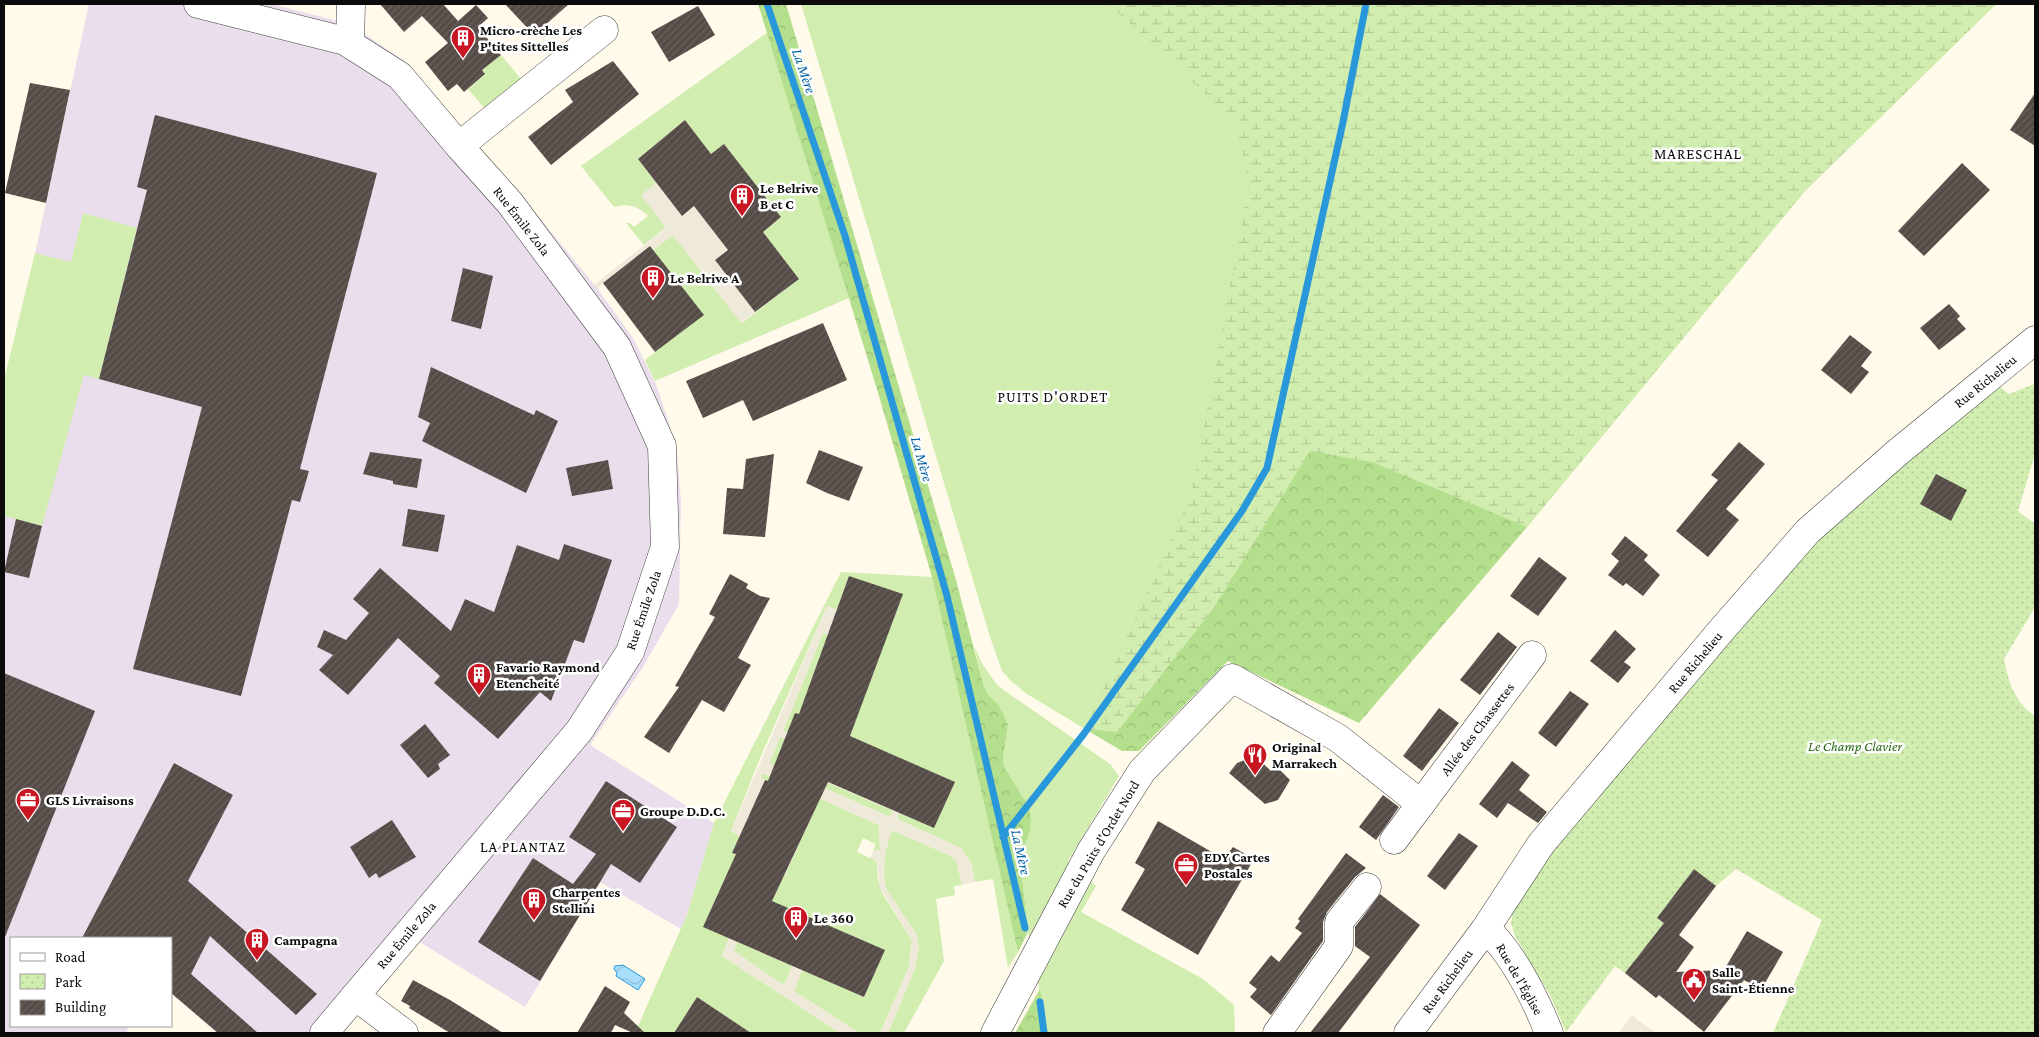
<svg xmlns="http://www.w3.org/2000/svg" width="2039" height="1037" font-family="'Crimson Pro',serif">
<defs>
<pattern id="forest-crowns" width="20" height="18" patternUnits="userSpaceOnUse" patternTransform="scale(1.25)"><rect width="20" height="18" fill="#b4df8d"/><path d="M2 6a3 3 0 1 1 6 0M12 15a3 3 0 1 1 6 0" fill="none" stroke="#99be78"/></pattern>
<pattern id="wetland-marsh" width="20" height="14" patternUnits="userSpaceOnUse" patternTransform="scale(1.25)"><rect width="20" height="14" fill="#d1edaf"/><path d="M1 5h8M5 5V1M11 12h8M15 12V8" fill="none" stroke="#b2ca95"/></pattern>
<pattern id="park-dots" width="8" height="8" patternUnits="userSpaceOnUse" patternTransform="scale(1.25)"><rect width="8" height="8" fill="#d1edaf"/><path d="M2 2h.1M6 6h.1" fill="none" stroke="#b2ca95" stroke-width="1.8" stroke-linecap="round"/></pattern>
<pattern id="water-waves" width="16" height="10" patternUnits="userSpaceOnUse" patternTransform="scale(1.25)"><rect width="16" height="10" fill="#a8dffc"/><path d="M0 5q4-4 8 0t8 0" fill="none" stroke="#8fbed7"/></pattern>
<pattern id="building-hatch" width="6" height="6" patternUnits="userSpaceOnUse" patternTransform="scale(1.25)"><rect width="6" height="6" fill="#554c47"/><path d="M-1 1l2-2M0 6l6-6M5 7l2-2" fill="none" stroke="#68615d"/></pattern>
</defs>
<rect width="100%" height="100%" fill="#fffaea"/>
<polygon fill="#eadeec" points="89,4 271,4 350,24 403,60 529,205 597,288 633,338 656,384 669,423 677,455 681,500 679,604 643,667 590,745 714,823 687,915 681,929 600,882 525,1007 418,941 342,1033 217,1033 171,993 171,938 11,938 11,1026 130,1026 126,1033 4,1033 4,386 21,318"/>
<g fill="#d1edaf">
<polygon points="801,4 1109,4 1236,122 1249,185 1191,496 1085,729 1027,694 1012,682 1002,671 990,637"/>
<path d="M768,32L849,298L655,381L645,360L703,315L653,250L673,235L742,323L799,279L763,232L781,217L724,144L711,154L685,120L638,159L656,183L642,195L666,227L644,245L626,223H630L634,227L648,216C638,206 628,203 614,207L581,166Z"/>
<polygon points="501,55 522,80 486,110 468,89 485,75 482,70"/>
<polygon points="83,213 137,228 99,379 84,375 42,526 4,516 4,380 35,253 71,262"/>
<polygon points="841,572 932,577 1018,952 1008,968 993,879 975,882 971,863 961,848 897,819 899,813 934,828 954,782 796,713 787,733 783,731 823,633 828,635 903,594 849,576 837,610 827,606 761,756 731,831 740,836 733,853 785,875 818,803 761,778 763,773 879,825 880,850 873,851 876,844 863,838 857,852 870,858 872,857 877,863 878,879 882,893 912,940 909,967 880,1033 859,1033 794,991 802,970 864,997 885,950 729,938 722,956 840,1033 751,1033 697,997 674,1033 635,1033 687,915 714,823"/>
<polygon points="974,646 983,665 998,686 1110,764 1119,776 1068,861 1096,886 1081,912 1203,979 1234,1005 1235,1033 1048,1033 1028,932 1020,857 1030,831 1022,795 1013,785 1004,767 1003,758 1008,725 1003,713 997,703 989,696 984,687"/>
<polygon points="780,737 785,739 798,776 769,764"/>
<polygon points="808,774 893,811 890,817 806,780"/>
<path d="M892,830L951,856L957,862L962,885L954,886L955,895L936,899L944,961L904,1033H888L914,971L919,946L887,890C880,870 885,849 892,830Z"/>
<polygon points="737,942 792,966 784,986 734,951"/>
</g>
<g fill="url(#forest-crowns)">
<polygon points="758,4 786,4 956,580 984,687 989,696 997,703 1003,713 1008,725 1003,758 1004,767 1029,807 1031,819 1030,831 1020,857 1028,932 1018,952 932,577 876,386"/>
<polygon points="1109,4 1996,4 1804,192 1527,527 1359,723 1228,661 1139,751 1122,751 1085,729 1191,496 1249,185 1236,122"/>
<polygon points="1040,989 1048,1033 1015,1033"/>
</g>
<polygon fill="url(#wetland-marsh)" points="1109,4 1996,4 1804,192 1527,527 1372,462 1310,451 1213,609 1117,732 1085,729 1191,496 1249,185 1236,122"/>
<path fill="url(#park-dots)" d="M1996,384L2009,394L2034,384L2035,386V454L2018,511L2035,524V607L2004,659C2008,681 2015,703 2035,716V1033H1773L1822,920L1736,869L1716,886L1694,869L1657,918L1664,923L1625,973L1615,966L1566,1032L1550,995L1515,936L1511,923L1513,909L1550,851L1800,553Z"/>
<g fill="#efe9d9">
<polygon points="656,183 682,216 695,206 728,250 715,260 755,312 741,323 673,235 653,250 650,246 597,288 594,285 666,228 641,195"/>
<polygon points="827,606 837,610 828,635 823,633 783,731 787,733 785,739 780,737 769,763 889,817 893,811 899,813 897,819 961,848 971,863 975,882 962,885 956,861 951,856 892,830 885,853 884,881 887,890 917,935 919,946 914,971 888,1033 880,1033 909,967 912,940 880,888 877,863 871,857 873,851 880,850 879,825 764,773 761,778 765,780 740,836 731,831"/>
<polygon points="729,938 737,942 734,951 784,985 792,966 802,970 794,991 859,1033 840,1033 722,956"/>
<polygon points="1632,1015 1638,1020 1656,1033 1619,1033"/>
</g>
<polygon fill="url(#water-waves)" stroke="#2898db" points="623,965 645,979 638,990 616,976 617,973 614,969 615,966"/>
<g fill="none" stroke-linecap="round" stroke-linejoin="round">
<g stroke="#2898db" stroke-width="7">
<polyline points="767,4 845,236 947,596 1025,928"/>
<polyline points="1003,837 1083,735 1242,511 1267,468 1343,122 1366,4"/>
<polyline points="1040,1002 1044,1033"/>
</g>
</g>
<g fill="url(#building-hatch)">
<polygon points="380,4 443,4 458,21 476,5 488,18 478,27 501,55 482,70 485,74 464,92 457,84 448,91 425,62 448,43 422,16 404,32"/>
<polygon points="505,4 569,4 534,35"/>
<polygon points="698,6 715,35 669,62 651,32"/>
<polygon points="613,61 639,94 551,165 528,137 573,102 565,90"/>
<polygon points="30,83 70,90 46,203 5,193"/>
<polygon points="2035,93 2035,146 2010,130"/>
<polygon points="155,115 377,173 300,469 309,471 300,502 292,500 241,696 133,669 202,407 99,379 147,190 137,187"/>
<polygon points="685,120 711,154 724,144 781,217 763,232 799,279 755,312 715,260 728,250 694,206 682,216 638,159"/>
<polygon points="1962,163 1990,190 1924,256 1898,231"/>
<polygon points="650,246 704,315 655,352 603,283"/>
<polygon points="463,268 493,276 481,329 451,321"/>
<polygon points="1949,304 1960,316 1957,319 1966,329 1939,350 1920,328"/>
<polygon points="823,323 847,380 753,421 743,400 703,418 686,381"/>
<polygon points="1850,335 1872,352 1861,366 1869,372 1851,394 1821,370"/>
<polygon points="431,367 534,415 536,410 558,421 526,493 422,441 430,423 418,417"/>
<polygon points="1739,442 1765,464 1726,509 1739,520 1708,557 1676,531 1718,480 1711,475"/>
<polygon points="819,450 863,467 849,501 827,493 806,483"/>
<polygon points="370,452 422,459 417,488 393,484 393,481 363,474"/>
<polygon points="774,454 765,537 723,534 727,488 743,489 746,459"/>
<polygon points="608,460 613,489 572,496 566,468"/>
<polygon points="1936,474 1967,490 1951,521 1920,504"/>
<polygon points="408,509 445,515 438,552 402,546"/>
<polygon points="16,519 42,526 29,578 4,572"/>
<polygon points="1625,536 1648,555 1644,560 1660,575 1643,596 1626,583 1623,586 1608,575 1619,561 1611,554"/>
<polygon points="564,544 612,560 584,643 574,640 551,701 540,692 498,739 434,683 440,676 398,638 348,695 319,670 333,655 317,647 324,630 346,640 369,613 353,599 380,568 451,631 465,599 494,612 517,545 559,560"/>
<polygon points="1539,557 1567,578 1538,616 1510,596"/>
<polygon points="730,574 748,584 746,588 760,596 770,598 738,658 751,665 724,712 702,700 669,753 644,737 679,687 675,686 715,617 709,614"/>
<polygon points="849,576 903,594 850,736 955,782 934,828 828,782 772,901 885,950 864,997 703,927 736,854 732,853 765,780 768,781 795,713 799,714"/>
<polygon points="1615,630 1636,649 1624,662 1631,667 1618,683 1590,661"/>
<polygon points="1498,632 1517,647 1480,695 1460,680"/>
<polygon points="4,673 95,711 5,937 4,937"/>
<polygon points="1570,691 1589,704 1556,747 1538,733"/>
<polygon points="1439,708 1459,723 1422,771 1403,756"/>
<polygon points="425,724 450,755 438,764 440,769 428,778 400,745"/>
<polygon points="1255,756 1271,771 1276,766 1290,780 1278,800 1265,804 1229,773 1237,763"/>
<polygon points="1512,761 1530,775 1519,790 1547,812 1538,823 1508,803 1497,818 1479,804"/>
<polygon points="174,763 233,795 188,881 317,994 296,1015 210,936 191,974 258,1033 218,1033 171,993 171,938 82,938"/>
<polygon points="606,781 677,827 640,883 611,864 540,981 478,942 533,858 573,884 596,854 569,837"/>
<polygon points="1383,795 1399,807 1376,840 1359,827"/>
<polygon points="392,820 416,857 379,878 376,873 369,878 350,847"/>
<polygon points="1158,821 1224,859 1233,847 1254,859 1198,955 1121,910 1145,869 1135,863"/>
<polygon points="1459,833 1478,846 1445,890 1427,876"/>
<polygon points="1346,853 1366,868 1355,877 1327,912 1323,922 1323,941 1271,1015 1250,997 1257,989 1249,983 1271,955 1279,962 1302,933 1295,928 1300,921 1298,919"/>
<polygon points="1694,869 1716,886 1679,935 1694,947 1676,972 1724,970 1747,931 1783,952 1761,990 1744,980 1704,1032 1659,995 1656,998 1625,973 1664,923 1657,918"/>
<polygon points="1380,894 1420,925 1338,1033 1310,1033 1370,957 1355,946 1355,927"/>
<polygon points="413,980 450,1000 503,1033 450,1033 409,1008 410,1006 401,1001"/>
<polygon points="605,986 630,1002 624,1013 645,1033 633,1033 615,1025 611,1033 577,1033"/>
<polygon points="697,997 751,1033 674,1033"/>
</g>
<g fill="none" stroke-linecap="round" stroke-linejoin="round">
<defs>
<g id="minor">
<polyline points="198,4 345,41 400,76 459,146 510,203 617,347 662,446 665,547 630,652 579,731 324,1033"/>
<polyline points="350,44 351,4"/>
<polyline points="459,146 604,30"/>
<polyline points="1394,840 1532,655"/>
<path d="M1486,928C1515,957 1534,995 1549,1033"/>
<polyline points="355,996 404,1033"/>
<polyline points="995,1033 1091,851 1142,771 1232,678 1338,738 1421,804"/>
<polyline points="1277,1033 1339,946 1339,922 1367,887"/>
<polyline points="1408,1033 1486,928 1541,844 1719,633 1808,531 1898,452 2035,340"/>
</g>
</defs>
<use href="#minor" stroke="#3e3e3e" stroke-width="29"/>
<use href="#minor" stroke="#fff" stroke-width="28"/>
</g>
<defs>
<symbol id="building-pin" viewBox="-11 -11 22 30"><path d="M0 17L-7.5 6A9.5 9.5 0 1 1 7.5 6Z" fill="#c81623" stroke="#fff"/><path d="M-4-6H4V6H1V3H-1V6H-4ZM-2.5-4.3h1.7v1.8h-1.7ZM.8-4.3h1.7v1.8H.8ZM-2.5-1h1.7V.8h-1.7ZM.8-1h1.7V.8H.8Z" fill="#fff"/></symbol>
<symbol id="restaurant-pin" viewBox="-11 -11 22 30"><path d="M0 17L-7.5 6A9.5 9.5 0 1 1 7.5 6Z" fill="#c81623" stroke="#fff"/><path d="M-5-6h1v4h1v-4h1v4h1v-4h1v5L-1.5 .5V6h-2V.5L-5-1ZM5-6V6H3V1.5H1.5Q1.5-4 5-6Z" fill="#fff"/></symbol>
<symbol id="office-pin" viewBox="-11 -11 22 30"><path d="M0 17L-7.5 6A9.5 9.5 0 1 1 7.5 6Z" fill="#c81623" stroke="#fff"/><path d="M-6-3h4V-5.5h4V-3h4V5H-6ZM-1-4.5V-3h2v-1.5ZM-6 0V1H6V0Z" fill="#fff"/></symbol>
<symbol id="civic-pin" viewBox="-11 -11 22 30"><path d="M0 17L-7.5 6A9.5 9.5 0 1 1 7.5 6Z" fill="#c81623" stroke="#fff"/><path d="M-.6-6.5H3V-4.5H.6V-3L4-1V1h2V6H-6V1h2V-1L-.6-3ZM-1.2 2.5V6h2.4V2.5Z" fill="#fff"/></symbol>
</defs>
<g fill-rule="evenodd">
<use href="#building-pin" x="449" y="24" width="28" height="38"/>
<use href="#building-pin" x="728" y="182" width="28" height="38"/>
<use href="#building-pin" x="639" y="264" width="28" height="38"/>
<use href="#building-pin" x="465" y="661" width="28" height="38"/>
<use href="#restaurant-pin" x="1241" y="741" width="28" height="38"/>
<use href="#office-pin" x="14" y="786" width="28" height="38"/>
<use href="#office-pin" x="609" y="797" width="28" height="38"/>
<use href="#office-pin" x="1172" y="851" width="28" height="38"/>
<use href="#building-pin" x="520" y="886" width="28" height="38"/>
<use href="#building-pin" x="782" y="904" width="28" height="38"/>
<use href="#building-pin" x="243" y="926" width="28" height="38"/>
<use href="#civic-pin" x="1680" y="966" width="28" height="38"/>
</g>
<g text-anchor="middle" stroke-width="5" stroke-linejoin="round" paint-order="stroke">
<g font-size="14" font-weight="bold" fill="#0b0b0b" stroke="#fff" text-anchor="start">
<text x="480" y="35">Micro-crèche Les<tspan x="480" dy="16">P'tites Sittelles</tspan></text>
<text x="760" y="193">Le Belrive<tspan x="760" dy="16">B et C</tspan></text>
<text x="670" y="283">Le Belrive A</text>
<text x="496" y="672">Favario Raymond<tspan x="496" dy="16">Etencheité</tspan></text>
<text x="1272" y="752">Original<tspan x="1272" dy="16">Marrakech</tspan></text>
<text x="46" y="805">GLS Livraisons</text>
<text x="640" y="816">Groupe D.D.C.</text>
<text x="1204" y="862">EDY Cartes<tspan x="1204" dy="16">Postales</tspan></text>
<text x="552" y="897">Charpentes<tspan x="552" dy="16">Stellini</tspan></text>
<text x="814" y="923">Le 360</text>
<text x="274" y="945">Campagna</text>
<text x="1712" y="977">Salle<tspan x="1712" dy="16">Saint-Étienne</tspan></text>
</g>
<g font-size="14" fill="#0b0b0b" stroke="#fff">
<text transform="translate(522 221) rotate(52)" y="5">Rue Émile Zola</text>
<text transform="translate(1985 381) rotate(-39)" y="5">Rue Richelieu</text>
<text transform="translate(643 610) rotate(-71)" y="5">Rue Émile Zola</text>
<text transform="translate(1695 662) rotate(-50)" y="5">Rue Richelieu</text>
<text transform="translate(1477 729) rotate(-53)" y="5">Allée des Chassettes</text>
<text transform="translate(1098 844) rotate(-59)" y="5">Rue du Puits d'Ordet Nord</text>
<text transform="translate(406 935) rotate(-50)" y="5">Rue Émile Zola</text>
<text transform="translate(1520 979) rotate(60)" y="5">Rue de l'Église</text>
<text transform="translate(1447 981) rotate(-54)" y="5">Rue Richelieu</text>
</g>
<g font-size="14" font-style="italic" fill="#296916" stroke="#fff">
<text x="1855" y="751">Le Champ Clavier</text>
</g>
<g font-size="15" font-style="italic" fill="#0967a9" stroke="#fff">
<text transform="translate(804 71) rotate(71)" y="5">La Mère</text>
<text transform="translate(922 459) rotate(74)" y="5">La Mère</text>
<text transform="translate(1021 852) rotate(77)" y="5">La Mère</text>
</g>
<g font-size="15" letter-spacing="1" fill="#0b0b0b" stroke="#fff">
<text x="1698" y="159">MARESCHAL</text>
<text x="1053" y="402">PUITS D'ORDET</text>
<text x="523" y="852">LA PLANTAZ</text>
</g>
</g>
<rect width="2039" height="1037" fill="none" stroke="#0b0b0b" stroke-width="10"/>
<rect x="10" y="937" width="162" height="90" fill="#ffffff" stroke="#9d9d9d"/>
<rect x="20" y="953" width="25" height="8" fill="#ffffff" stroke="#9d9d9d"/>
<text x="55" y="962" font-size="15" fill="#0b0b0b">Road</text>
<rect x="20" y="974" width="25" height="15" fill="url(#park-dots)" stroke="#9d9d9d"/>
<text x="55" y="987" font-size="15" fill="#0b0b0b">Park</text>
<rect x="20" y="1000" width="25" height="15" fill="url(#building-hatch)" stroke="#9d9d9d"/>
<text x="55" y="1012" font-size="15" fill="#0b0b0b">Building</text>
</svg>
